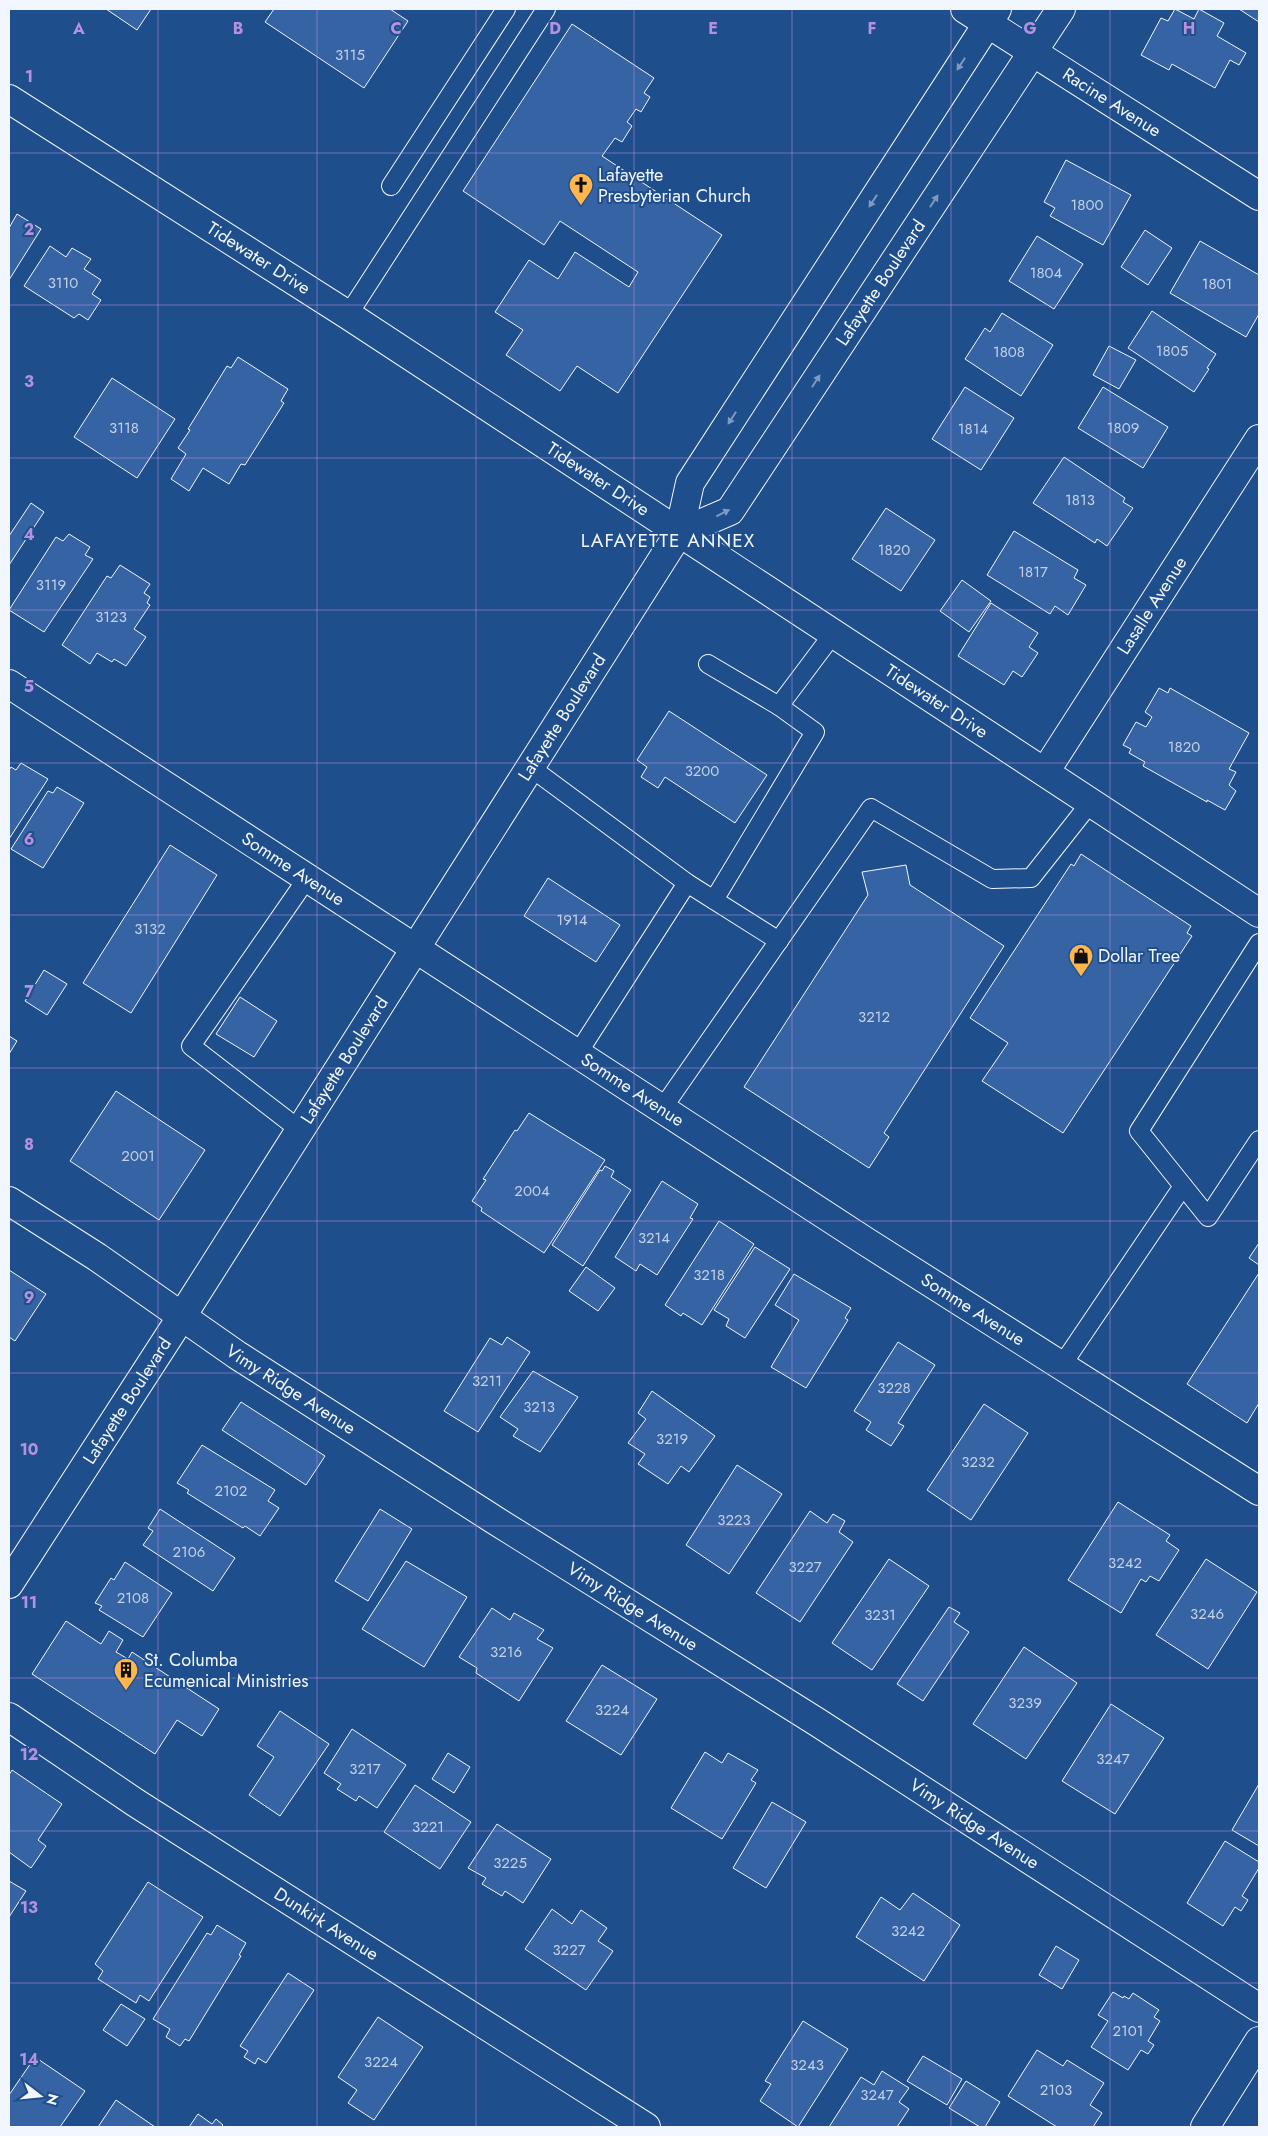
<svg xmlns="http://www.w3.org/2000/svg" width="1268" height="2136" font-family="Jost,sans-serif">
<rect width="100%" height="100%" fill="#1f4e8c"/>
<g fill="#3563a3" stroke="#f2f6ff">
<polygon points="106,9 151,9 137,30"/>
<polygon points="274,9 390,9 408,21 364,88 265,22"/>
<polygon points="1175,9 1194,19 1199,9 1224,23 1217,36 1246,53 1239,65 1230,60 1215,88 1172,64 1169,70 1141,55 1161,18 1168,21"/>
<polygon points="1239,9 1259,9 1259,22"/>
<polygon points="572,24 654,78 644,93 650,97 641,112 636,109 627,122 632,126 622,142 615,138 602,156 722,235 618,393 577,366 560,391 506,355 523,330 495,312 529,260 558,279 575,252 629,287 638,272 560,221 544,245 463,191"/>
<polygon points="1066,160 1131,195 1103,245 1050,216 1055,208 1044,202"/>
<polygon points="17,214 41,229 9,280 9,228"/>
<polygon points="1145,230 1172,248 1148,285 1121,267"/>
<polygon points="1037,236 1083,264 1054,309 1009,281"/>
<polygon points="1200,241 1259,275 1259,314 1246,337 1170,293"/>
<polygon points="50,246 66,257 72,248 91,259 84,269 101,280 92,294 101,300 88,320 79,314 74,318 24,286"/>
<polygon points="1152,311 1216,354 1207,368 1209,369 1194,392 1128,348"/>
<polygon points="1002,313 1053,345 1021,396 965,359 985,328 990,332"/>
<polygon points="1109,346 1136,360 1119,389 1093,375"/>
<polygon points="238,357 288,389 281,401 284,403 245,465 241,464 229,484 203,468 189,491 171,479 186,454 178,448 190,430 188,429 227,366 231,368"/>
<polygon points="112,378 175,419 137,478 74,437"/>
<polygon points="965,387 1014,418 981,470 932,439"/>
<polygon points="1103,387 1168,427 1143,468 1078,428"/>
<polygon points="1064,457 1125,498 1123,502 1133,508 1107,546 1097,539 1095,543 1033,503"/>
<polygon points="31,503 44,512 9,565 9,536"/>
<polygon points="886,508 935,540 901,591 852,559"/>
<polygon points="1014,531 1078,570 1074,578 1086,585 1068,615 1055,606 1050,614 987,575"/>
<polygon points="69,534 90,547 85,555 93,559 44,632 9,610 56,537 63,541"/>
<polygon points="120,565 150,584 144,593 150,597 147,603 150,605 134,629 146,637 126,666 114,659 112,662 97,653 90,664 62,645 107,576 111,578"/>
<polygon points="962,580 991,601 969,632 940,611"/>
<polygon points="991,603 1038,633 1029,647 1038,653 1022,677 1013,671 1004,685 958,656"/>
<polygon points="1159,688 1168,693 1170,688 1249,733 1229,769 1236,772 1229,785 1236,791 1225,810 1207,800 1207,802 1143,766 1145,762 1129,753 1131,749 1123,745 1136,722 1146,727 1152,717 1145,712"/>
<polygon points="669,711 767,775 735,823 665,777 658,788 641,777 647,767 637,760"/>
<polygon points="21,763 48,779 9,839 9,770 11,767 16,770"/>
<polygon points="57,787 84,803 43,868 11,849 48,791 53,793"/>
<polygon points="170,845 217,875 131,1013 83,983"/>
<polygon points="1081,854 1191,926 1187,933 1192,936 1063,1133 982,1081 1008,1043 970,1018 1071,864 1074,866"/>
<polygon points="906,865 910,885 1004,946 884,1133 889,1137 869,1168 744,1087 868,895 862,872"/>
<polygon points="548,878 620,925 596,962 524,916"/>
<polygon points="44,970 67,984 47,1015 25,1001"/>
<polygon points="240,997 277,1021 254,1057 216,1034"/>
<polygon points="9,1036 17,1041 9,1054"/>
<polygon points="116,1091 205,1150 159,1220 70,1161"/>
<polygon points="529,1113 605,1160 544,1253 481,1211 482,1208 472,1201 486,1180 483,1179 515,1130 517,1131"/>
<polygon points="605,1166 614,1171 611,1177 631,1190 583,1266 552,1245 600,1170 602,1171"/>
<polygon points="662,1181 698,1204 690,1218 693,1219 657,1275 640,1264 636,1271 615,1257"/>
<polygon points="719,1221 754,1244 702,1325 683,1313 681,1316 665,1305"/>
<polygon points="1259,1243 1259,1265 1249,1258"/>
<polygon points="755,1247 790,1269 745,1338 726,1326 729,1319 714,1310"/>
<polygon points="586,1267 615,1288 598,1311 569,1291"/>
<polygon points="9,1270 46,1294 15,1341 9,1337"/>
<polygon points="1259,1273 1259,1403 1247,1423 1187,1384"/>
<polygon points="794,1274 851,1308 845,1318 848,1320 806,1388 771,1367 799,1320 775,1305"/>
<polygon points="507,1337 530,1352 478,1432 444,1411 490,1338 502,1345"/>
<polygon points="898,1342 935,1365 898,1423 904,1426 891,1446 866,1430 871,1422 854,1411"/>
<polygon points="533,1371 578,1397 540,1452 513,1436 518,1429 500,1417"/>
<polygon points="652,1391 715,1436 689,1472 681,1466 668,1484 638,1464 645,1454 628,1443 646,1419 638,1413"/>
<polygon points="241,1402 325,1456 306,1485 222,1430"/>
<polygon points="984,1404 1028,1433 971,1520 927,1490"/>
<polygon points="202,1445 275,1490 268,1501 279,1508 260,1536 245,1526 243,1528 187,1493 189,1490 177,1483"/>
<polygon points="737,1465 782,1494 729,1574 686,1545"/>
<polygon points="1118,1502 1170,1535 1166,1541 1179,1550 1159,1581 1150,1576 1146,1582 1141,1579 1121,1613 1068,1580"/>
<polygon points="160,1509 235,1558 213,1591 143,1545 153,1531 148,1528"/>
<polygon points="380,1509 412,1529 368,1601 335,1581"/>
<polygon points="810,1511 827,1523 833,1514 845,1521 839,1532 853,1542 800,1622 756,1593"/>
<polygon points="889,1559 929,1586 872,1670 832,1643"/>
<polygon points="1206,1559 1257,1592 1208,1669 1156,1635"/>
<polygon points="406,1561 467,1597 424,1667 362,1629"/>
<polygon points="125,1562 172,1593 143,1637 99,1610 102,1606 95,1603 111,1578 114,1580"/>
<polygon points="949,1607 960,1613 954,1622 969,1632 923,1701 897,1684"/>
<polygon points="492,1608 510,1620 514,1613 544,1630 537,1639 553,1648 519,1701 476,1673 477,1668 459,1657"/>
<polygon points="66,1621 101,1644 109,1631 123,1640 116,1652 128,1659 132,1652 219,1709 202,1736 177,1720 155,1754 32,1674"/>
<polygon points="1024,1647 1077,1683 1026,1759 973,1724"/>
<polygon points="602,1665 657,1699 621,1755 566,1721"/>
<polygon points="1111,1704 1164,1738 1115,1814 1062,1781"/>
<polygon points="280,1711 329,1744 280,1816 249,1795 274,1757 257,1746"/>
<polygon points="352,1729 406,1765 377,1808 359,1796 356,1801 337,1789 341,1784 324,1773"/>
<polygon points="705,1752 722,1763 728,1753 758,1770 751,1780 756,1783 722,1839 671,1808"/>
<polygon points="448,1753 470,1767 454,1793 432,1779"/>
<polygon points="12,1770 62,1804 38,1840 46,1846 31,1868 9,1852 9,1775"/>
<polygon points="1259,1784 1259,1846 1232,1830"/>
<polygon points="415,1785 471,1822 440,1869 384,1832"/>
<polygon points="772,1802 806,1822 766,1888 733,1868"/>
<polygon points="497,1824 551,1859 523,1903 505,1891 502,1896 482,1884 486,1878 468,1868"/>
<polygon points="1225,1841 1259,1862 1259,1868 1242,1896 1248,1900 1241,1911 1235,1907 1223,1926 1187,1903"/>
<polygon points="9,1881 26,1891 9,1917"/>
<polygon points="148,1882 203,1917 149,2001 140,1995 136,2003 98,1979 103,1971 95,1964"/>
<polygon points="913,1893 960,1925 924,1981 856,1937 881,1897 900,1910"/>
<polygon points="552,1909 572,1924 581,1910 607,1928 598,1941 613,1951 586,1990 525,1949"/>
<polygon points="217,1925 246,1943 239,1955 241,1956 189,2041 185,2039 180,2046 166,2037 170,2029 153,2019 207,1933 211,1935"/>
<polygon points="1056,1946 1079,1960 1062,1989 1039,1975"/>
<polygon points="288,1973 314,1990 266,2063 258,2058 255,2064 244,2057 248,2051 240,2046"/>
<polygon points="1113,1992 1123,1998 1124,1996 1129,1999 1133,1993 1159,2010 1154,2017 1160,2021 1148,2041 1154,2045 1148,2054 1141,2050 1128,2070 1091,2047 1108,2021 1098,2015"/>
<polygon points="121,2004 145,2019 127,2046 103,2030"/>
<polygon points="378,2017 423,2047 374,2120 348,2103 357,2090 338,2077"/>
<polygon points="803,2021 848,2049 798,2127 760,2101 771,2084 765,2081"/>
<polygon points="1037,2050 1063,2066 1067,2060 1104,2083 1090,2105 1102,2113 1093,2127 1057,2127 1008,2096"/>
<polygon points="923,2056 962,2079 947,2105 907,2081"/>
<polygon points="35,2057 85,2091 60,2127 9,2127 9,2095"/>
<polygon points="882,2071 909,2088 899,2102 909,2109 897,2127 829,2127 861,2077 874,2085"/>
<polygon points="966,2081 1000,2102 985,2127 980,2127 949,2108"/>
<polygon points="116,2100 155,2127 98,2127"/>
<polygon points="198,2114 212,2124 216,2119 223,2125 221,2127 189,2127"/>
</g>
<g fill="none" stroke-linecap="round" stroke-linejoin="round">
<defs>
<g id="lane">
<polyline points="391,186 506,9"/>
<polyline points="348,315 546,9"/>
<polyline points="708,664 779,706"/>
<polyline points="530,767 687,883"/>
<polyline points="714,900 815,732 779,706 833,634"/>
<polyline points="1259,943 1139,1131 1208,1217 1259,1140"/>
<polyline points="578,1053 687,883 779,941"/>
<polyline points="662,1109 871,808 992,879 1031,878 1091,802"/>
<polyline points="300,1130 191,1046 308,877"/>
<polyline points="1062,1365 1183,1186"/>
</g>
<g id="street">
<path id="s1" d="M965,9L1259,196"/>
<path id="s2" d="M9,684L865,1241L1259,1491"/>
<path id="s3" d="M1045,772L1259,439"/>
<path id="s4" d="M9,1201L97,1257L237,1355L493,1519L817,1722L1259,2008"/>
<path id="s5" d="M9,1717L136,1803L646,2127"/>
<polyline points="1205,2127 1259,2041"/>
</g>
<g id="primary">
<path id="s6" d="M679,533L730,511L1061,9"/>
<path id="s7" d="M9,1584L182,1316L679,533L690,483L997,9"/>
</g>
<g id="highway">
<path id="s8" d="M9,99L348,315L1259,913"/>
</g>
</defs>
<use href="#lane" stroke="#f2f6ff" stroke-width="20"/>
<use href="#street" stroke="#f2f6ff" stroke-width="30"/>
<use href="#primary" stroke="#f2f6ff" stroke-width="30"/>
<use href="#highway" stroke="#f2f6ff" stroke-width="30"/>
<use href="#lane" stroke="#1f4e8c" stroke-width="18"/>
<use href="#street" stroke="#1f4e8c" stroke-width="28"/>
<use href="#primary" stroke="#1f4e8c" stroke-width="28"/>
<use href="#highway" stroke="#1f4e8c" stroke-width="28"/>
</g>
<defs><path id="oneway-solid" d="M-6-.8H1V-3.2L6.5 0L1 3.2V.8H-6Z" transform="scale(1.25)"/></defs>
<g fill="#7e9ac0">
<use href="#oneway-solid" transform="translate(961 64) rotate(123)"/>
<use href="#oneway-solid" transform="translate(873 201) rotate(123)"/>
<use href="#oneway-solid" transform="translate(934 201) rotate(-57)"/>
<use href="#oneway-solid" transform="translate(816 381) rotate(-57)"/>
<use href="#oneway-solid" transform="translate(732 418) rotate(123)"/>
<use href="#oneway-solid" transform="translate(723 513) rotate(-27)"/>
</g>
<path fill="none" stroke="#b691df" stroke-width="1" stroke-opacity="0.55" d="M158,9V2127M317,9V2127M476,9V2127M634,9V2127M792,9V2127M951,9V2127M1110,9V2127M9,153H1259M9,305H1259M9,458H1259M9,610H1259M9,763H1259M9,915H1259M9,1068H1259M9,1221H1259M9,1373H1259M9,1526H1259M9,1678H1259M9,1831H1259M9,1983H1259"/>
<defs>
<symbol id="church-pin" viewBox="-11 -11 22 30"><path d="M0 17L-7.5 6A9.5 9.5 0 1 1 7.5 6Z" fill="#ffb74d" stroke="#1f4e8c"/><path d="M-1.2-6h2.4v3.5h3.3v2.4h-3.3V6h-2.4V-.1h-3.3v-2.4h3.3Z" fill="#111"/></symbol>
<symbol id="shop-pin" viewBox="-11 -11 22 30"><path d="M0 17L-7.5 6A9.5 9.5 0 1 1 7.5 6Z" fill="#ffb74d" stroke="#1f4e8c"/><path d="M-5-2.5h2.3a2.7 3.5 0 0 1 5.4 0H5L5.5 6h-11ZM-1.5-2.5h3a1.5 2.3 0 0 0-3 0Z" fill="#111"/></symbol>
<symbol id="building-pin" viewBox="-11 -11 22 30"><path d="M0 17L-7.5 6A9.5 9.5 0 1 1 7.5 6Z" fill="#ffb74d" stroke="#1f4e8c"/><path d="M-4-6H4V6H1V3H-1V6H-4ZM-2.5-4.3h1.7v1.8h-1.7ZM.8-4.3h1.7v1.8H.8ZM-2.5-1h1.7V.8h-1.7ZM.8-1h1.7V.8H.8Z" fill="#111"/></symbol>
</defs>
<g fill-rule="evenodd">
<use href="#church-pin" x="567" y="171" width="28" height="38"/>
<use href="#shop-pin" x="1067" y="942" width="28" height="38"/>
<use href="#building-pin" x="112" y="1656" width="28" height="38"/>
</g>
<g text-anchor="middle" stroke-width="4" stroke-linejoin="round" paint-order="stroke">
<g font-size="15" fill="#c3d1e8">
<text x="350" y="60">3115</text>
<text x="1087" y="210">1800</text>
<text x="1046" y="278">1804</text>
<text x="63" y="288">3110</text>
<text x="1217" y="289">1801</text>
<text x="1172" y="356">1805</text>
<text x="1009" y="357">1808</text>
<text x="124" y="433">3118</text>
<text x="1123" y="433">1809</text>
<text x="973" y="434">1814</text>
<text x="1080" y="505">1813</text>
<text x="894" y="555">1820</text>
<text x="1033" y="577">1817</text>
<text x="51" y="590">3119</text>
<text x="111" y="622">3123</text>
<text x="1184" y="752">1820</text>
<text x="702" y="776">3200</text>
<text x="572" y="925">1914</text>
<text x="150" y="934">3132</text>
<text x="874" y="1022">3212</text>
<text x="138" y="1161">2001</text>
<text x="532" y="1196">2004</text>
<text x="654" y="1243">3214</text>
<text x="709" y="1280">3218</text>
<text x="487" y="1386">3211</text>
<text x="894" y="1393">3228</text>
<text x="539" y="1412">3213</text>
<text x="672" y="1444">3219</text>
<text x="978" y="1467">3232</text>
<text x="231" y="1496">2102</text>
<text x="734" y="1525">3223</text>
<text x="189" y="1557">2106</text>
<text x="1125" y="1568">3242</text>
<text x="805" y="1572">3227</text>
<text x="133" y="1603">2108</text>
<text x="1207" y="1619">3246</text>
<text x="880" y="1620">3231</text>
<text x="506" y="1657">3216</text>
<text x="1025" y="1708">3239</text>
<text x="612" y="1715">3224</text>
<text x="1113" y="1764">3247</text>
<text x="365" y="1774">3217</text>
<text x="428" y="1832">3221</text>
<text x="510" y="1868">3225</text>
<text x="908" y="1936">3242</text>
<text x="569" y="1955">3227</text>
<text x="1128" y="2036">2101</text>
<text x="381" y="2067">3224</text>
<text x="807" y="2070">3243</text>
<text x="1056" y="2095">2103</text>
<text x="877" y="2100">3247</text>
</g>
<g font-size="18" fill="#f2f6ff" stroke="#1f4e8c">
<text dy="6" stroke="none"><textPath href="#s1" startOffset="174">Racine Avenue</textPath></text>
<text dy="6" stroke="none"><textPath href="#s8" startOffset="296">Tidewater Drive</textPath></text>
<text dy="6" stroke="none"><textPath href="#s6" startOffset="329">Lafayette Boulevard</textPath></text>
<text dy="6" stroke="none"><textPath href="#s8" startOffset="701">Tidewater Drive</textPath></text>
<text dy="6" stroke="none"><textPath href="#s3" startOffset="198">Lasalle Avenue</textPath></text>
<text dy="6" stroke="none"><textPath href="#s8" startOffset="1106">Tidewater Drive</textPath></text>
<text dy="6" stroke="none"><textPath href="#s7" startOffset="1028">Lafayette Boulevard</textPath></text>
<text dy="6" stroke="none"><textPath href="#s2" startOffset="339">Somme Avenue</textPath></text>
<text dy="6" stroke="none"><textPath href="#s7" startOffset="622">Lafayette Boulevard</textPath></text>
<text dy="6" stroke="none"><textPath href="#s2" startOffset="744">Somme Avenue</textPath></text>
<text dy="6" stroke="none"><textPath href="#s2" startOffset="1149">Somme Avenue</textPath></text>
<text dy="6" stroke="none"><textPath href="#s4" startOffset="339">Vimy Ridge Avenue</textPath></text>
<text dy="6" stroke="none"><textPath href="#s7" startOffset="218">Lafayette Boulevard</textPath></text>
<text dy="6" stroke="none"><textPath href="#s4" startOffset="744">Vimy Ridge Avenue</textPath></text>
<text dy="6" stroke="none"><textPath href="#s4" startOffset="1149">Vimy Ridge Avenue</textPath></text>
<text dy="6" stroke="none"><textPath href="#s5" startOffset="379">Dunkirk Avenue</textPath></text>
</g>
<g font-size="18" fill="#f2f6ff" stroke="#1f4e8c" text-anchor="start">
<text x="598" y="181">Lafayette<tspan x="598" dy="21">Presbyterian Church</tspan></text>
<text x="1098" y="962">Dollar Tree</text>
<text x="144" y="1666">St. Columba<tspan x="144" dy="21">Ecumenical Ministries</tspan></text>
</g>
<g font-size="19" letter-spacing="1" fill="#f2f6ff" stroke="#1f4e8c">
<text x="668" y="547">LAFAYETTE ANNEX</text>
</g>
</g>
<g font-size="16" text-anchor="middle" font-weight="bold" fill="#b691df" stroke="#1f4e8c" stroke-width="4" stroke-linejoin="round" paint-order="stroke">
<text x="79" y="34">A</text>
<text x="238" y="34">B</text>
<text x="396" y="34">C</text>
<text x="555" y="34">D</text>
<text x="713" y="34">E</text>
<text x="872" y="34">F</text>
<text x="1030" y="34">G</text>
<text x="1189" y="34">H</text>
<text x="29" y="82">1</text>
<text x="29" y="235">2</text>
<text x="29" y="387">3</text>
<text x="29" y="540">4</text>
<text x="29" y="692">5</text>
<text x="29" y="845">6</text>
<text x="29" y="997">7</text>
<text x="29" y="1150">8</text>
<text x="29" y="1303">9</text>
<text x="29" y="1455">10</text>
<text x="29" y="1608">11</text>
<text x="29" y="1760">12</text>
<text x="29" y="1913">13</text>
<text x="29" y="2065">14</text>
</g>
<rect width="1268" height="2136" fill="none" stroke="#f2f6ff" stroke-width="20"/>
<g transform="translate(40 2096) rotate(106)" stroke="#1f4e8c" stroke-width="4" paint-order="stroke">
<path d="M0-4L9 19L0 12L-9 19Z" fill="#f2f6ff"/>
<text y="-8" font-size="14" font-weight="bold" text-anchor="middle" fill="#f2f6ff">N</text>
</g>
</svg>
